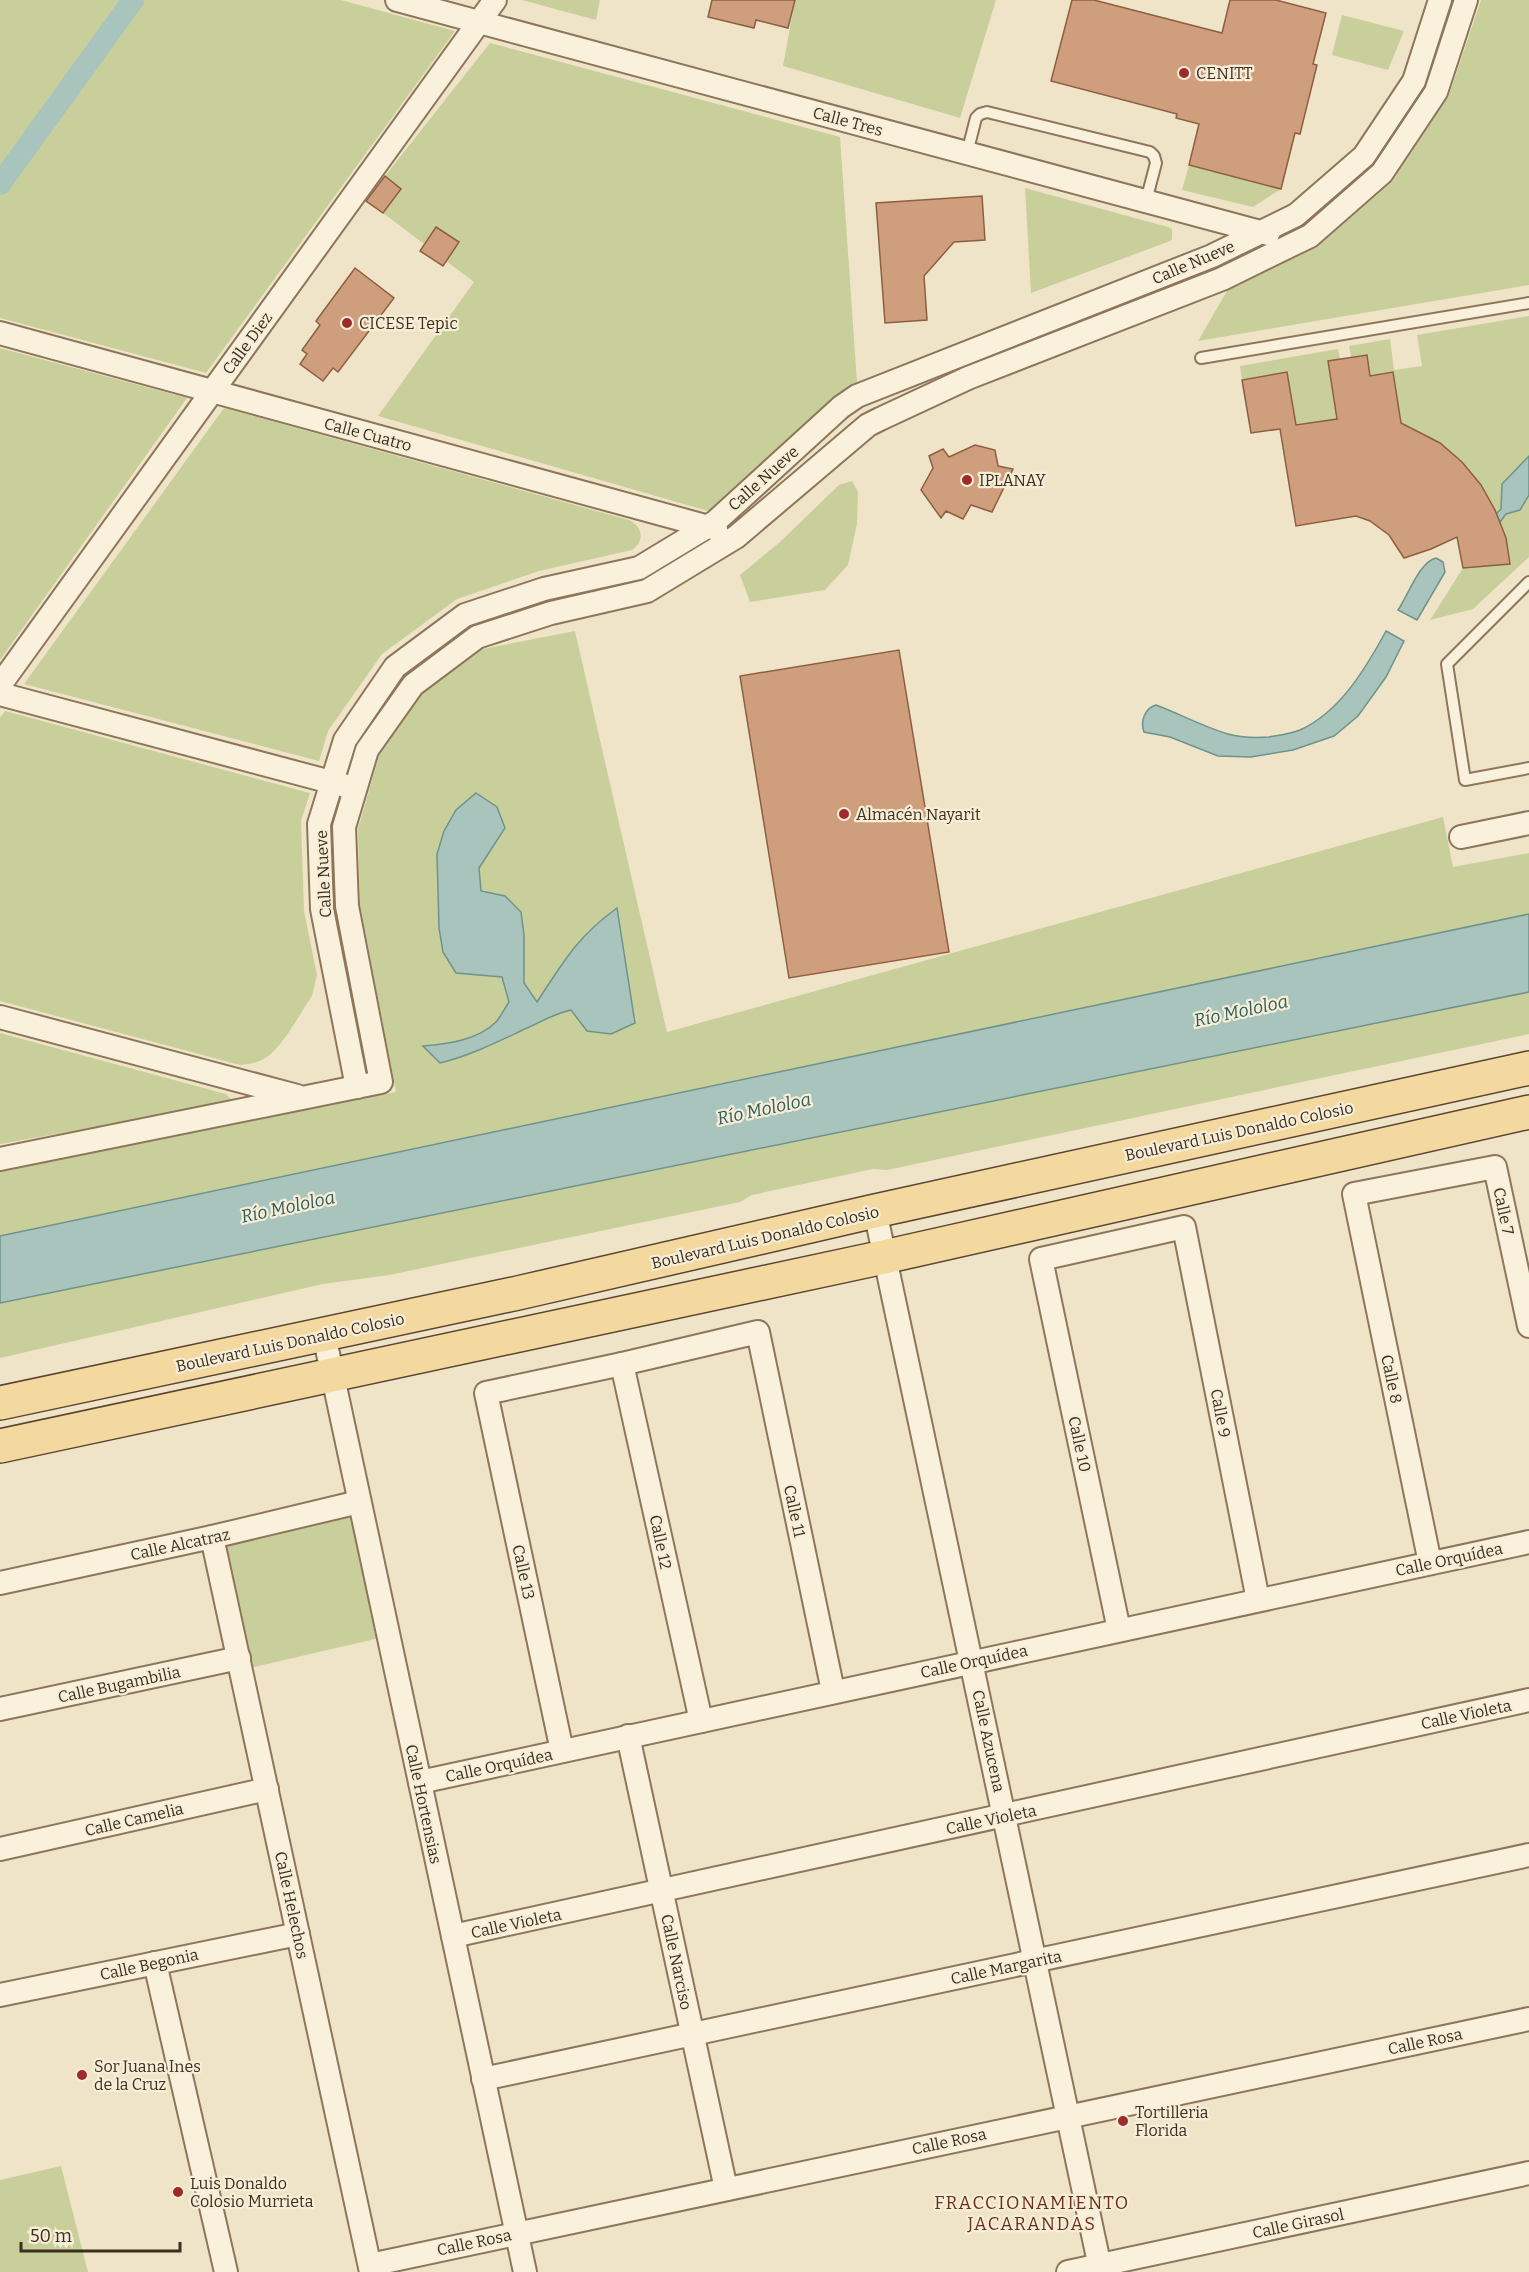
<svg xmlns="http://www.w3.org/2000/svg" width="1529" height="2272" font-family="Bitter,serif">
<rect width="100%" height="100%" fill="#f0e4c8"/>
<g fill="#c9cf9b">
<polygon points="0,0 341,0 455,31 206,373 0,318"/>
<polygon points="522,0 600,0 596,20"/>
<polygon points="795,0 996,0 960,118 783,66"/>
<polygon points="1481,0 1529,0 1529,285 1198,341 1227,291 1317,247 1393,181 1448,98"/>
<polygon points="1342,15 1404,31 1388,70 1332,55"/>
<polygon points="490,43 840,137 857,382 778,449 708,511 378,416 474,282 446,261 459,242 436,227 424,244 383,213 401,189 385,176"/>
<polygon points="1189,165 1281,189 1253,207 1182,190"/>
<polygon points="1025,188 1168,227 1172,229 1172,239 1170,241 1031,293"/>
<path d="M1529,316V456L1502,484L1501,509L1496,514C1482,475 1439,438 1401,423L1393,372L1370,376L1367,355L1351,357L1349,346L1390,339L1394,370L1422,366L1417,335Z"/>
<polygon points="0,348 187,398 0,660"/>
<polygon points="1338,349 1340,359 1328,361 1337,419 1296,425 1287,372 1242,380 1240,366"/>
<path d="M224,408L629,520C643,527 645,541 632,550L539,571L457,599L382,654L328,731L319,761L24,684Z"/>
<polygon points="852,481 858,492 857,524 848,565 825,590 750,602 740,575 780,542 839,485"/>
<polygon points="1529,495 1529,557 1473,609 1430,620 1463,568 1510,564 1506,538 1500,522 1506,514"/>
<polygon points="575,631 667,1032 1443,817 1453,867 1529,853 1529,914 0,1236 0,1170 396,1092 360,904 358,829 379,756 422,694 483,649"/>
<path d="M5,711L310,793L301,821L304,911L317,975L312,996C300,1013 284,1045 267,1057C258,1063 250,1064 240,1065L0,1001V718Z"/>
<polygon points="1529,992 1529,1034 887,1170 873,1169 752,1195 740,1202 389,1275 323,1284 0,1358 0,1303"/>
<polygon points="0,1033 226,1094 231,1099 227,1104 0,1144"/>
<polygon points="359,1502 388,1636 241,1670 212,1537"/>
<polygon points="61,2166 88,2272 0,2272 0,2180"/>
</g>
<g fill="#a9c4bc" stroke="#6f938a" stroke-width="1.5">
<polygon points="1529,456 1529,495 1520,510 1506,514 1500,522 1496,514 1501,509 1502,484"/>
<path d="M1436,558L1443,562L1445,572L1417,620L1398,610C1408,596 1419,562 1436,558Z"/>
<path d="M1386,631L1404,641L1386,677L1358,716L1334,736L1293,750L1251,757L1218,756L1170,737L1144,732C1140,721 1145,708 1156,705C1180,714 1204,727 1228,734C1242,738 1255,738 1269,737C1280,735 1290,734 1300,730C1340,712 1366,668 1386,631Z"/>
<path d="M476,793L497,807L505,828L479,868L481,891L505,896L521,912L524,935V983L537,1002C564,961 576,938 617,908L635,1023L611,1034L587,1031L571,1010C551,1015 545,1020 527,1028C499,1041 470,1056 440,1063L423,1046C448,1044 478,1040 496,1022C501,1016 505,1008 509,1002L502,977L456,973L443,952L439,928L437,854L444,831L456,810Z"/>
<polygon points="1529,914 1529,992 0,1303 0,1236"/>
</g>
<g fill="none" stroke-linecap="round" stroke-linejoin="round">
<polyline stroke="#a9c4bc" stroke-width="22" points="0,184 133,0"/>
</g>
<g fill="#cf9f7d" stroke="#8d5f41" stroke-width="1.5">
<polygon points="712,0 795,0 788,28 756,20 754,28 708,17"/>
<polygon points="1072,0 1094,0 1222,33 1230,0 1276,0 1326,13 1313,64 1317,65 1300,134 1295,133 1281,189 1189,165 1199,124 1176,118 1177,114 1051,81"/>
<polygon points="385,176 401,189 383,213 366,201"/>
<polygon points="982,196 985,240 954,242 924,276 927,320 885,323 876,203"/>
<polygon points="436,227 459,242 443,266 420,251"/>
<polygon points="355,268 394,298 338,372 333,368 323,381 300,364 307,354 302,350 320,325 316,321"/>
<polygon points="1367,355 1370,376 1393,372 1401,423 1440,443 1462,462 1481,485 1495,510 1506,538 1510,564 1463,568 1457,537 1431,549 1404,558 1389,535 1370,521 1356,516 1296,526 1280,429 1251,433 1242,380 1287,372 1296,425 1337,419 1328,361"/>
<polygon points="975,445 995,450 998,466 1013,469 992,512 971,505 963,519 946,511 941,518 921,490 933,468 929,456 943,449 949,457"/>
<polygon points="899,650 949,952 789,978 740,676"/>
</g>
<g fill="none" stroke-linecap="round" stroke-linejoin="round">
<defs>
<g id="service">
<polyline points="967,153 976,118 980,114 987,112 1150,152 1154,156 1156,163 1146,201"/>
<polyline points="1201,358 1529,303"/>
<polyline points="1529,582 1447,664 1465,780 1529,768"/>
</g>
<g id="minor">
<polyline points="397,0 1268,234"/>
<polyline points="0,333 716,529"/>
<polyline points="0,685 495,0"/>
<polyline points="0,694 346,786"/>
<polyline points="1461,837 1529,823"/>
<polyline points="0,1017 297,1096"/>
<polyline points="357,1087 322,909 319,824 345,740 395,667 465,615 544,589 639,568 715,522 841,407 857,396 1212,256 1296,215 1364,156 1414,81 1440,0"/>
<polyline points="0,1159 381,1082 347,906 344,827 367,750 413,685 477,637 551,613 647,591 736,537 868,425 880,419 968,378 1222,279 1310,236 1382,173 1436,92 1466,0"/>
<polyline points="875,1211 1101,2272"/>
<polyline points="324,1335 525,2272"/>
<polyline points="622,1364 701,1721"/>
<polyline points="212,1537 371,2272"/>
<polyline points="1430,1563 1354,1194 1495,1167 1529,1326"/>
<polyline points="0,1583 212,1537 359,1502"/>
<polyline points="1119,1630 1041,1259 1184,1227 1258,1600"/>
<polyline points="0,1709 239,1658"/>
<polyline points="628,1736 726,2189"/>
<polyline points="562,1751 486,1393 622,1364 758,1332 833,1691"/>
<polyline points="420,1782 1529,1542"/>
<polyline points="0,1849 267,1789"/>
<polyline points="453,1936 1529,1700"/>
<polyline points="155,1963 226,2272"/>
<polyline points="0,1995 298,1934"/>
<polyline points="483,2079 1529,1855"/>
<polyline points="370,2265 1529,2019"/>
<polyline points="1068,2272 1529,2173"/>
</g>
<g id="primary">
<polyline points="0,1403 518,1293 875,1211 1529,1068"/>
<polyline points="0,1446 884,1257 1529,1112"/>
</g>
</defs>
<use href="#service" stroke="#8d765c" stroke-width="14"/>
<use href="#minor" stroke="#8d765c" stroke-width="26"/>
<use href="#primary" stroke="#5b4430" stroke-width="36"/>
<use href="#service" stroke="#faf1dc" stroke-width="10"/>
<use href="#minor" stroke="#faf1dc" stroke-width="22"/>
<use href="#primary" stroke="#f3d9a0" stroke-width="33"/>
</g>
<g fill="#9e2a2b" stroke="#f7eed8" stroke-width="2">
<circle cx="1184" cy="73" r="6"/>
<circle cx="347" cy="323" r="6"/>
<circle cx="967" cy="480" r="6"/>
<circle cx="844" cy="814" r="6"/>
<circle cx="82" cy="2075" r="6"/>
<circle cx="1123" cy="2121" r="6"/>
<circle cx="178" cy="2192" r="6"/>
</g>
<g text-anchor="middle" stroke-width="4.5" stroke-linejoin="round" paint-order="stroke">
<g font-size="16" fill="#3d2e20" stroke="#f7eed8" text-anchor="start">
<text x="1196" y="79">CENITT</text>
<text x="359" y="329">CICESE Tepic</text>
<text x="979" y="486">IPLANAY</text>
<text x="856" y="820">Almacén Nayarit</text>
<text x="94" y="2072">Sor Juana Ines<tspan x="94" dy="18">de la Cruz</tspan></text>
<text x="1135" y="2118">Tortilleria<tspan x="1135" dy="18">Florida</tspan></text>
<text x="190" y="2189">Luis Donaldo<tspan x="190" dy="18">Colosio Murrieta</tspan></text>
</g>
<g font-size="16" fill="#3d2e20" stroke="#f7eed8">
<text transform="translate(848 121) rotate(15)" y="6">Calle Tres</text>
<text transform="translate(1193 262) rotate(-23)" y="6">Calle Nueve</text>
<text transform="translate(247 343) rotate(-54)" y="6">Calle Diez</text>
<text transform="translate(368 434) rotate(15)" y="6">Calle Cuatro</text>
<text transform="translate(763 478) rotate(-42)" y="6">Calle Nueve</text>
<text transform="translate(323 874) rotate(-93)" y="6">Calle Nueve</text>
<text transform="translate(1239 1131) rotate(-12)" y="6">Boulevard Luis Donaldo Colosio</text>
<text transform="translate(1504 1211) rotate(78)" y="6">Calle 7</text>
<text transform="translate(765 1237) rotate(-13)" y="6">Boulevard Luis Donaldo Colosio</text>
<text transform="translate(290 1342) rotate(-12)" y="6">Boulevard Luis Donaldo Colosio</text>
<text transform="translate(1392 1379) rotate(78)" y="6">Calle 8</text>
<text transform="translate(1221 1413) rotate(79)" y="6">Calle 9</text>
<text transform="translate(1080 1444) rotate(78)" y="6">Calle 10</text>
<text transform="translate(795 1511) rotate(78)" y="6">Calle 11</text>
<text transform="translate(661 1542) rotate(78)" y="6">Calle 12</text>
<text transform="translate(180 1544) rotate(-12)" y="6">Calle Alcatraz</text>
<text transform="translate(1449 1559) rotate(-12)" y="6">Calle Orquídea</text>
<text transform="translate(524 1572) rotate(78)" y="6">Calle 13</text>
<text transform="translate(974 1661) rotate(-12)" y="6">Calle Orquídea</text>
<text transform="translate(119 1684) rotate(-12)" y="6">Calle Bugambilia</text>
<text transform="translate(1466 1714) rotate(-12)" y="6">Calle Violeta</text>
<text transform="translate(989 1741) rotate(78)" y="6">Calle Azucena</text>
<text transform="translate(499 1765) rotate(-12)" y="6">Calle Orquídea</text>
<text transform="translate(424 1804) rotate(78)" y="6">Calle Hortensias</text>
<text transform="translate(134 1819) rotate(-13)" y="6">Calle Camelia</text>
<text transform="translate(991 1819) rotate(-12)" y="6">Calle Violeta</text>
<text transform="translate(292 1905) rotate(78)" y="6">Calle Helechos</text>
<text transform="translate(516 1923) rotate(-12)" y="6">Calle Violeta</text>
<text transform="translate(677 1962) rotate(78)" y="6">Calle Narciso</text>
<text transform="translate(149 1964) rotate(-12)" y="6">Calle Begonia</text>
<text transform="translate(1006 1967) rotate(-12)" y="6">Calle Margarita</text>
<text transform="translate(1425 2041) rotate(-12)" y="6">Calle Rosa</text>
<text transform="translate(949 2141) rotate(-12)" y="6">Calle Rosa</text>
<text transform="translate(1298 2223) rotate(-12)" y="6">Calle Girasol</text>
<text transform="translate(474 2242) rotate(-12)" y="6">Calle Rosa</text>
</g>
<g font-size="18" font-style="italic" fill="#2f5d5a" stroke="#f7eed8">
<text transform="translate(1241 1011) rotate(-12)" y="6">Río Mololoa</text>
<text transform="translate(764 1109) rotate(-12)" y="6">Río Mololoa</text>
<text transform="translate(288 1207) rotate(-12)" y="6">Río Mololoa</text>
</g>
<g font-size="18" letter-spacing="1.5" fill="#6b2e1e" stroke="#f7eed8">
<text x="1032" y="2209">FRACCIONAMIENTO<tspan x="1032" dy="21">JACARANDAS</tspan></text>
</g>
</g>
<path d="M21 2242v9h159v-9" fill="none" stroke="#3d2e20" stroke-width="3"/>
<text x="30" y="2242" font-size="18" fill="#3d2e20" stroke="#f7eed8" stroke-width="4.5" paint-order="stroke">50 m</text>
</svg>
